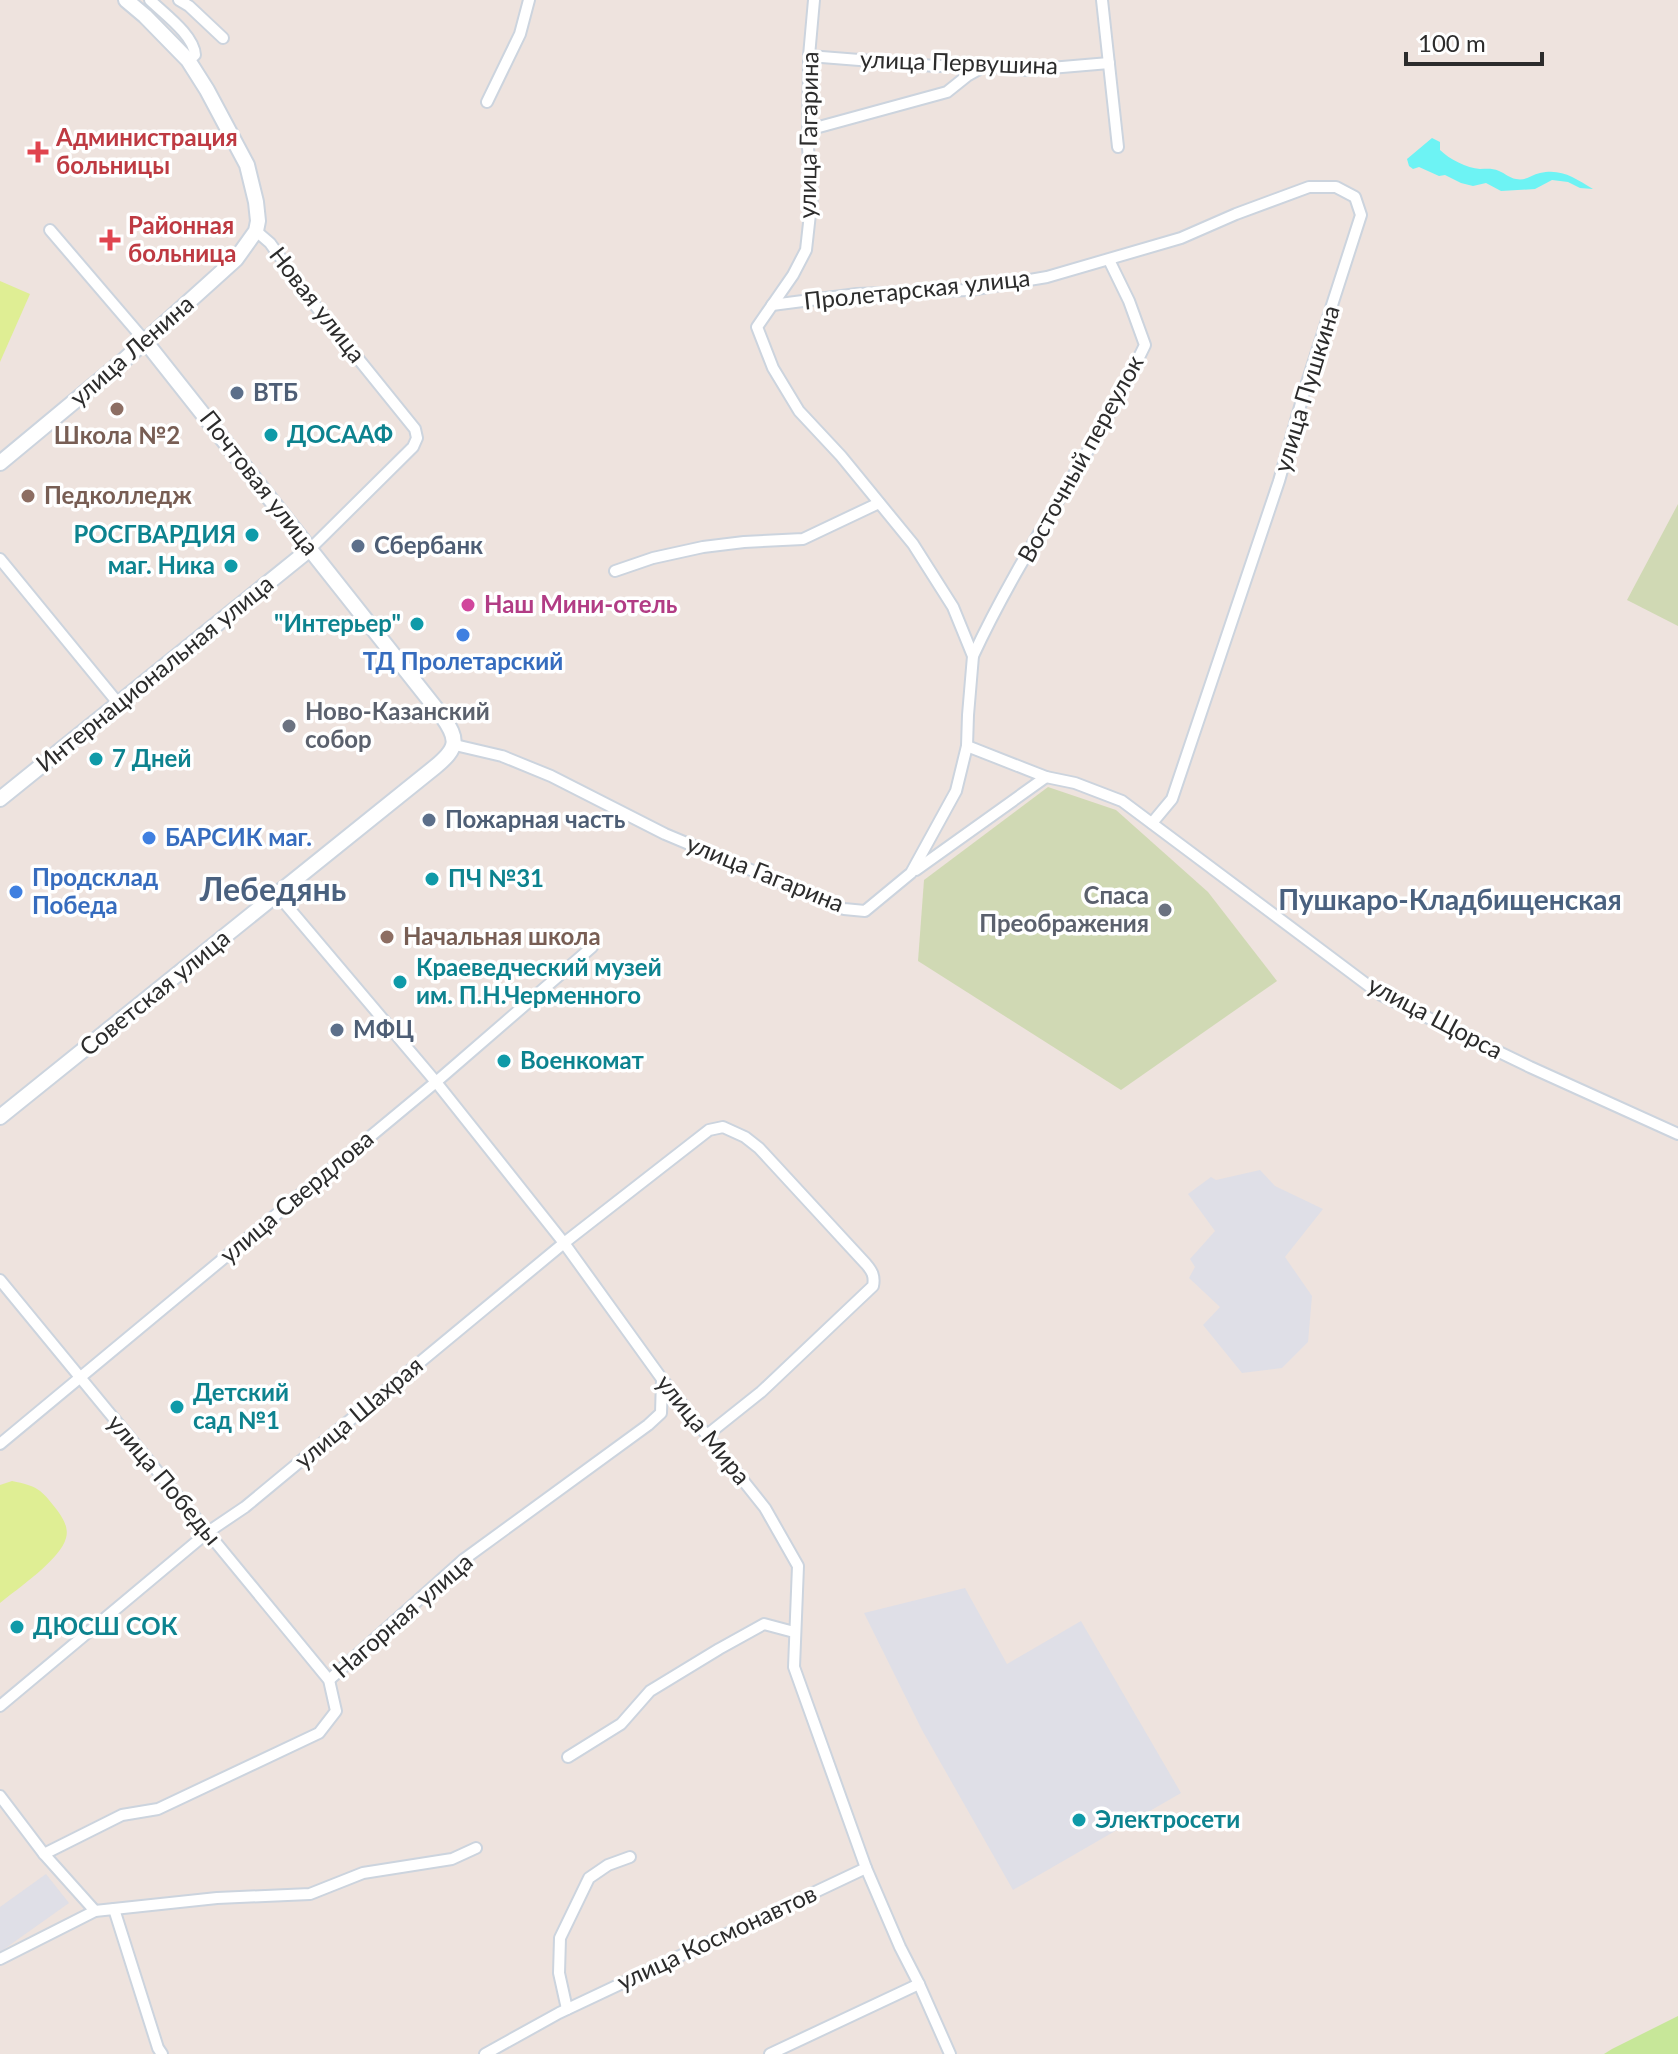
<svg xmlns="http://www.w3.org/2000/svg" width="1678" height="2054" font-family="Lato,sans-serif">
<rect width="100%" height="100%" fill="#eee3de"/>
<g fill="#dfdfe7">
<polygon points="1260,1170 1275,1186 1323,1209 1285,1257 1312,1296 1308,1342 1282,1368 1242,1373 1203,1325 1220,1307 1189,1278 1195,1267 1190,1259 1215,1231 1188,1194 1211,1177 1216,1180"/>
<polygon points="965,1588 1007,1664 1081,1621 1181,1793 1013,1890 922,1730 864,1613"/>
<polygon points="46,1874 69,1903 0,1952 0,1907"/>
</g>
<polygon fill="#c7e799" points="1678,2016 1678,2054 1604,2054 1612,2049"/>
<g fill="#d0d9b4">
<polygon points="1678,504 1678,626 1627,600"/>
<polygon points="1048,787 1116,810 1208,892 1277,981 1121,1090 918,961 924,880"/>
</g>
<g fill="#dfee94">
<polygon points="0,281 30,294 0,362"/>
<path d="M12,1481C37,1486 41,1489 57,1510C63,1518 69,1528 66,1538C61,1559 17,1589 0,1603V1485Z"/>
</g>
<path fill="#6df3f4" d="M1432,138L1440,142V150C1449,159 1467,168 1480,169C1487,169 1492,168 1499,171C1505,173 1509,178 1516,179C1526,181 1531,175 1540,173C1561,168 1575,178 1593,189L1580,188L1568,182L1552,180L1535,189L1501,191L1486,183L1473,186L1461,183L1445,175L1439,176L1419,167L1413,169L1409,166L1407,159Z"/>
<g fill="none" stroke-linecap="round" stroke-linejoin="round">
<defs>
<g id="street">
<path d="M150,0C163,13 194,35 195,55L188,60"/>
<polyline points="179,0 189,6 223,38"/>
<polyline points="1102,0 1118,147"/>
<polyline points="809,56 935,66 986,66 1027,70 1109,63"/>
<polyline points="487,102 520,34 529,0"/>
<polyline points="808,130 947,92 967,76 985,66"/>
<polyline points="50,230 145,341"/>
<polyline points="256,231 270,243 310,299 415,429 417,438 413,447 310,549"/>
<polyline points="772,305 857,294 970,290 1047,277 1181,238 1236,214 1309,187 1336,187 1355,197 1361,215 1305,389 1279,481 1172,799 1152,823"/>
<polyline points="0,559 118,703"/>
<polyline points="615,571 653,558 703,547 744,542 803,539 879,503"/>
<path d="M973,656C1023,548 1094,452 1145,345L1129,301L1109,260"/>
<polyline points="455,745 502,756 551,776 665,834 844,909 865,911 911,873 956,791 967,746 968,715 973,656 953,607 913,544 841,456 799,411 773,368 757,327 793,275 806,250 812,196 808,148 809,56 814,0"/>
<polyline points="967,746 1046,777 1075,783 1122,801 1381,995 1530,1067 1678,1134"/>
<polyline points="916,870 1046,777"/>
<polyline points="277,894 436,1082 564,1243 662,1379 765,1508 798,1566 794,1667 866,1868 900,1947 919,1984 950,2054"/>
<polyline points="0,1280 329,1680 336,1711 319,1733 158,1809 122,1815 44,1854"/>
<polyline points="0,1444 436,1082 592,947"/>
<polyline points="329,1680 463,1560 648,1425 661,1413 662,1379"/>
<path d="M0,1706L208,1532L245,1507L564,1243L709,1130L723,1127L745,1137L759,1148L866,1264C872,1271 875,1276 873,1286L761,1392L707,1435"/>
<polyline points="568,1757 621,1724 650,1691 719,1649 764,1624 794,1632"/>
<polyline points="0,1796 44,1854 95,1911"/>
<polyline points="114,1909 158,2048 162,2054"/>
<polyline points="0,1959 95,1911 217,1898 310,1894 363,1873 452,1859 476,1848"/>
<polyline points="567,2009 559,1973 560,1938 589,1878 608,1865 630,1857"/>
<polyline points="485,2054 559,2013 866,1868"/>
<polyline points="770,2054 919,1984"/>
</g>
<g id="secondary">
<polyline points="0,463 123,361 236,259 256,231 258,221 256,202 247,165 207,90 188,60 145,16 126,0"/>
<polyline points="0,799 310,549"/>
<path d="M0,1117L435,767C458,748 459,740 442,716L145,341"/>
</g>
</defs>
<use href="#street" stroke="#ccd4de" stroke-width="14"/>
<use href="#secondary" stroke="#ccd4de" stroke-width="18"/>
<use href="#street" stroke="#fff" stroke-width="10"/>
<use href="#secondary" stroke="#fff" stroke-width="14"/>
</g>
<g fill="#e0444e" stroke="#fff" stroke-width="3">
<path d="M34 140h8v8h8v8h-8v8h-8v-8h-8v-8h8z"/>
<path d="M106 228h8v8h8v8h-8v8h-8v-8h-8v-8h8z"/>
</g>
<g fill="#5c6f8a" stroke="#fff" stroke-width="3">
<circle cx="237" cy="393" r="8"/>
<circle cx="358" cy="546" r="8"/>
<circle cx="429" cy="820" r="8"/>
<circle cx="337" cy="1030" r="8"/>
</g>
<g fill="#8d6e63" stroke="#fff" stroke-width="3">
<circle cx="117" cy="409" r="8"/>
<circle cx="28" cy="496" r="8"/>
<circle cx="387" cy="937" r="8"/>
</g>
<g fill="#0f9aa8" stroke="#fff" stroke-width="3">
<circle cx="271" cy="435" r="8"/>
<circle cx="252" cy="535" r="8"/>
<circle cx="231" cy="566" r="8"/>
<circle cx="417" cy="624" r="8"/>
<circle cx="96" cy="759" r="8"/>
<circle cx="432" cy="879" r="8"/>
<circle cx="400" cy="982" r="8"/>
<circle cx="504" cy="1061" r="8"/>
<circle cx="177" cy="1407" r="8"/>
<circle cx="17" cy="1627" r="8"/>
<circle cx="1079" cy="1820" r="8"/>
</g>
<circle fill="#d1479c" stroke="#fff" stroke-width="3" cx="468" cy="605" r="8"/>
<g fill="#3f7fe0" stroke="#fff" stroke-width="3">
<circle cx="463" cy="635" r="8"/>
<circle cx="149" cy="838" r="8"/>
<circle cx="16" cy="892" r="8"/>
</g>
<g fill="#6b7280" stroke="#fff" stroke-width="3">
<circle cx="289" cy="726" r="8"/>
<circle cx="1165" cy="910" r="8"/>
</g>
<g text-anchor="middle" stroke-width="7" stroke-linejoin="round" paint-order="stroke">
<g font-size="24" fill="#2c2c2c" stroke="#fff">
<text transform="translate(959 63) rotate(2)" y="8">улица Первушина</text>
<text transform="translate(809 135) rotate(-89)" y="8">улица Гагарина</text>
<text transform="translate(917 290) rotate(-6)" y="8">Пролетарская улица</text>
<text transform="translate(317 305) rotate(52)" y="8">Новая улица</text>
<text transform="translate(132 351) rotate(-41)" y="8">улица Ленина</text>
<text transform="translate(1307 389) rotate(-73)" y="8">улица Пушкина</text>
<text transform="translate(1081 459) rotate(-61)" y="8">Восточный переулок</text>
<text transform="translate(259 483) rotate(52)" y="8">Почтовая улица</text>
<text transform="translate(155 674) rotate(-39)" y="8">Интернациональная улица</text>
<text transform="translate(765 874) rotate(22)" y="8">улица Гагарина</text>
<text transform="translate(155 993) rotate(-39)" y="8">Советская улица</text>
<text transform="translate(1435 1018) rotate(28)" y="8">улица Щорса</text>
<text transform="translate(297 1197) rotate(-40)" y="8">улица Свердлова</text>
<text transform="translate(359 1413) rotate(-40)" y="8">улица Шахрая</text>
<text transform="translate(703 1430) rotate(51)" y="8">улица Мира</text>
<text transform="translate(164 1480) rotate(50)" y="8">улица Победы</text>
<text transform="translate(403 1616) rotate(-41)" y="8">Нагорная улица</text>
<text transform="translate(717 1938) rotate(-25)" y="8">улица Космонавтов</text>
</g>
<g font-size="24" font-weight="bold" fill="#be3a42" stroke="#fff" text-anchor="start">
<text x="56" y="146">Администрация<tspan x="56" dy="28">больницы</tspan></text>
<text x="128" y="234">Районная<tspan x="128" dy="28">больница</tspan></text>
</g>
<g font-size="24" font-weight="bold" fill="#4e5e75" stroke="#fff" text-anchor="start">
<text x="253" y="401">ВТБ</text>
<text x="374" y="554">Сбербанк</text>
<text x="445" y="828">Пожарная часть</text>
<text x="353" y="1038">МФЦ</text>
</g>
<g font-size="24" font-weight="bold" fill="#0d838f" stroke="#fff" text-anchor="start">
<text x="287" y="443">ДОСААФ</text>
<text x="236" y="543" text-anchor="end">РОСГВАРДИЯ</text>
<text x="215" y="574" text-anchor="end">маг. Ника</text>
<text x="401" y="632" text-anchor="end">"Интерьер"</text>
<text x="112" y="767">7 Дней</text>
<text x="448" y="887">ПЧ №31</text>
<text x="416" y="976">Краеведческий музей<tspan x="416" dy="28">им. П.Н.Черменного</tspan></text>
<text x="520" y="1069">Военкомат</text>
<text x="193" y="1401">Детский<tspan x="193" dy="28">сад №1</tspan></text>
<text x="33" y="1635">ДЮСШ СОК</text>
<text x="1095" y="1828">Электросети</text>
</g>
<g font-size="24" font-weight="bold" fill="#785e54" stroke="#fff" text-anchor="start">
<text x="117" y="444" text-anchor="middle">Школа №2</text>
<text x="44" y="504">Педколледж</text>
<text x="403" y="945">Начальная школа</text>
</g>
<g font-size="24" font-weight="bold" fill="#b23c85" stroke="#fff" text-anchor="start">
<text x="484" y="613">Наш Мини-отель</text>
</g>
<g font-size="24" font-weight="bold" fill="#366cbe" stroke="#fff" text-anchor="start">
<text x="463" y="670" text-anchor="middle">ТД Пролетарский</text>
<text x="165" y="846">БАРСИК маг.</text>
<text x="32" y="886">Продсклад<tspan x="32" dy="28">Победа</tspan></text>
</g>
<g font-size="24" font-weight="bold" fill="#5b616d" stroke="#fff" text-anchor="start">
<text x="305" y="720">Ново-Казанский<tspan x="305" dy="28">собор</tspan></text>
<text x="1149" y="904" text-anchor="end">Спаса<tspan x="1149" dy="28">Преображения</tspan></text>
</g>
<g font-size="28" font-weight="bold" fill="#4a617f" stroke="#fff">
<text x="1450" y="910">Пушкаро-Кладбищенская</text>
</g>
<g font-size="32" font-weight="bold" fill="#4a617f" stroke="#fff">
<text x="273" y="901">Лебедянь</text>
</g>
</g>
<path d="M1406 52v12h136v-12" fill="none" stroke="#2c2c2c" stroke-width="4"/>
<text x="1418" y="52" font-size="24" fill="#2c2c2c" stroke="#ffffff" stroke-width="6" paint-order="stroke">100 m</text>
</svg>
